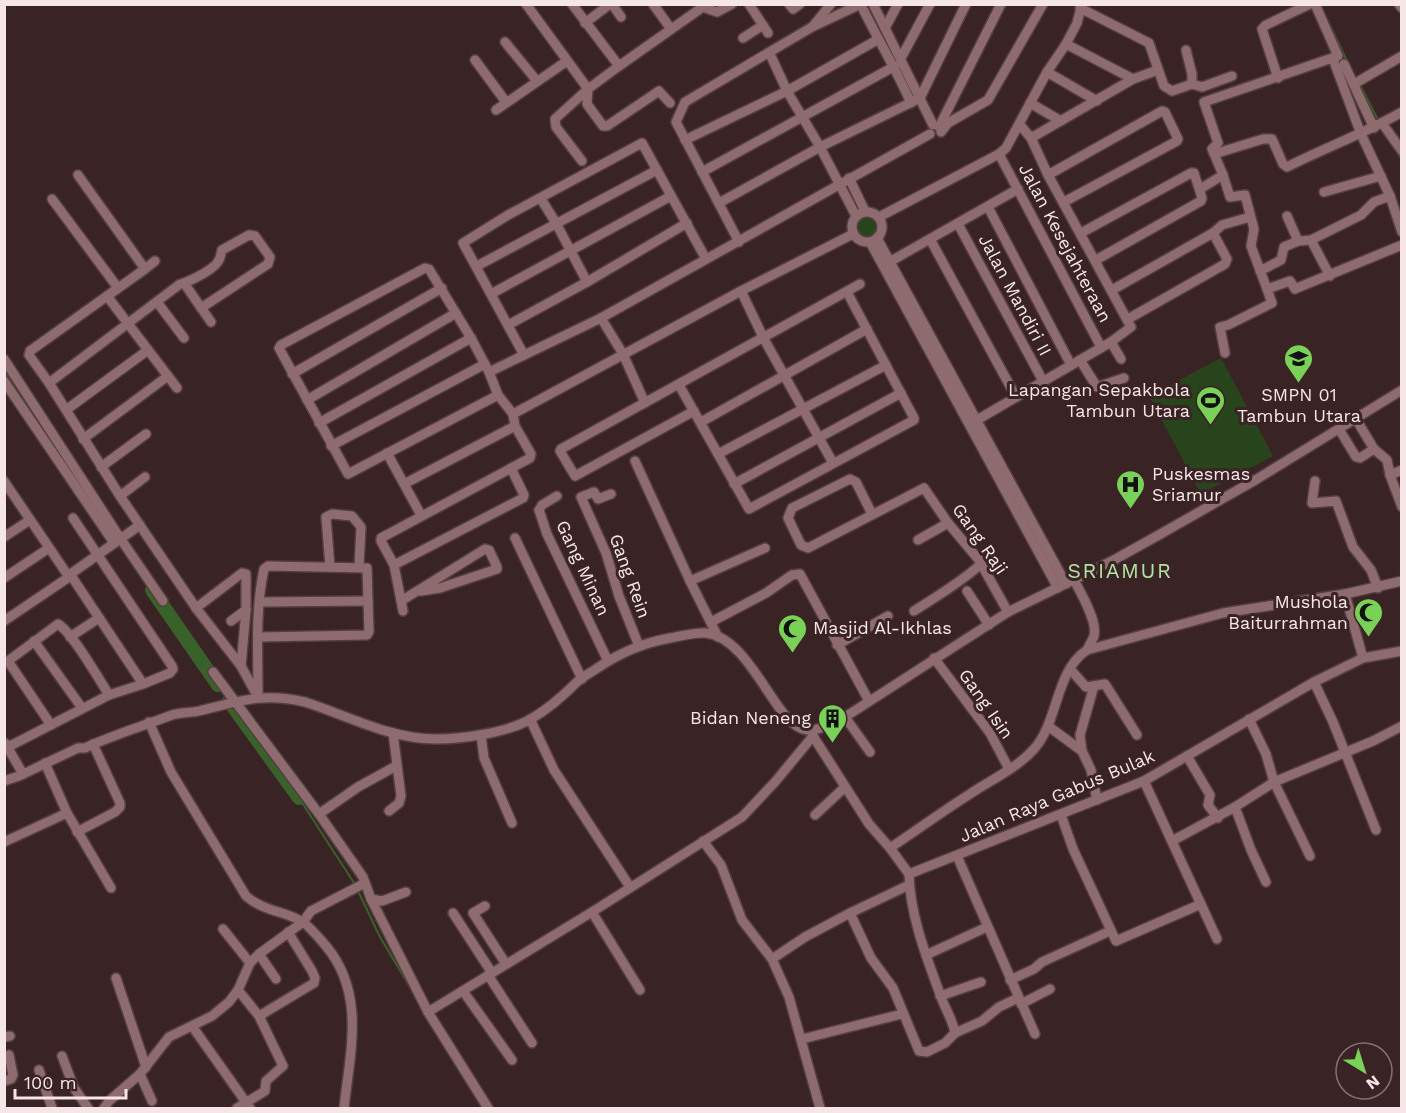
<svg xmlns="http://www.w3.org/2000/svg" width="1406" height="1113" font-family="'Work Sans',sans-serif">
<rect width="100%" height="100%" fill="#3a2325"/>
<g fill="#27441c">
<path d="M849,178L865,211L875,214L882,221C884,255 837,242 856,215L839,184Z"/>
<polygon points="1221,358 1273,456 1201,494 1149,396"/>
</g>
<g fill="none" stroke-linecap="round" stroke-linejoin="round">
<g stroke="#386229" stroke-width="2">
<polyline points="1320,4 1347,61"/>
<polyline points="1350,67 1357,80"/>
<polyline points="1360,85 1378,120"/>
<polyline points="1388,138 1402,160"/>
<polyline points="299,798 356,886"/>
<polyline points="358,891 380,937 414,994"/>
</g>
<g stroke="#386229" stroke-width="14">
<polyline points="4,369 28,404"/>
<polyline points="152,590 218,685"/>
<polyline points="229,701 299,798"/>
</g>
<defs>
<g id="minor">
<polyline points="526,4 588,89 587,104 603,126 607,126 659,91 670,103"/>
<polyline points="572,4 619,66"/>
<polyline points="612,4 621,17"/>
<polyline points="653,4 671,29"/>
<polyline points="749,4 768,33"/>
<polyline points="789,4 793,9 800,4"/>
<polyline points="873,4 933,125"/>
<polyline points="1399,4 1402,8"/>
<path d="M861,5C877,38 896,69 911,103"/>
<polyline points="703,7 717,12 732,4"/>
<polyline points="1080,8 1149,43 1164,86 1172,91 1192,84"/>
<polyline points="585,23 610,4"/>
<polyline points="813,26 831,4"/>
<polyline points="885,28 898,4"/>
<polyline points="743,38 763,25"/>
<polyline points="505,42 537,81"/>
<polyline points="1066,44 1133,79"/>
<polyline points="1186,50 1192,74 1192,84"/>
<polyline points="770,54 787,91 820,147 856,216"/>
<polyline points="901,58 930,4"/>
<polyline points="1333,59 1361,134 1390,196 1402,232"/>
<polyline points="475,60 506,102"/>
<polyline points="1344,64 1374,128"/>
<polyline points="1047,72 1097,101"/>
<polyline points="1278,78 1262,29 1266,25 1310,4"/>
<polyline points="1192,84 1202,87 1232,76"/>
<polyline points="1354,84 1402,56"/>
<polyline points="920,98 966,4"/>
<polyline points="1030,103 1061,121"/>
<polyline points="496,110 567,61"/>
<polyline points="1382,123 1402,151"/>
<polyline points="939,127 1001,4"/>
<polyline points="941,132 948,123 988,100 1043,4"/>
<polyline points="1031,138 1133,79 1158,70"/>
<polyline points="685,140 787,91 877,40"/>
<polyline points="999,154 1101,347"/>
<path d="M1214,154L1263,139H1272L1283,164L1287,167C1325,148 1365,133 1402,112"/>
<polyline points="582,161 556,127 555,119 588,89 619,66 707,4"/>
<polyline points="702,172 895,66"/>
<polyline points="78,175 145,269 30,351 29,355 49,383 120,496 196,608 241,666 258,697"/>
<polyline points="1048,175 1162,111 1165,112 1178,139 1177,141 1064,202"/>
<polyline points="1223,175 1230,197 1245,195 1254,229 1251,246 1267,289"/>
<polyline points="849,178 865,211"/>
<polyline points="1200,189 1223,175 1212,149 1218,143 1204,102 1338,56 1315,4"/>
<polyline points="1324,192 1381,176"/>
<polyline points="52,199 118,288"/>
<polyline points="541,199 556,223 587,282"/>
<polyline points="719,203 820,147 920,98"/>
<polyline points="988,207 1071,365"/>
<circle cx="867" cy="227" r="15"/>
<polyline points="1287,216 1298,241"/>
<polyline points="879,217 999,154 1006,148 1047,72 1066,44 1077,23 1082,4"/>
<polyline points="958,224 1043,381"/>
<polyline points="1081,233 1191,173 1194,173 1202,198 1201,201 1096,260"/>
<polyline points="1213,233 1222,225 1250,217"/>
<polyline points="877,238 1066,584"/>
<polyline points="930,239 1016,397"/>
<polyline points="1311,240 1330,276"/>
<polyline points="739,242 676,122 685,102 812,27 861,4"/>
<polyline points="870,242 1058,588"/>
<polyline points="891,261 1018,189"/>
<polyline points="477,266 657,170"/>
<polyline points="145,269 155,261"/>
<polyline points="1260,271 1281,260 1284,247 1298,241 1311,240 1361,215 1374,202 1390,196"/>
<path d="M184,283C194,279 215,269 219,260C221,256 221,253 222,250L249,235L255,236L270,257L268,264L201,308"/>
<polyline points="1112,290 1213,233 1227,259 1225,264 1128,319"/>
<polyline points="741,291 764,339 833,463"/>
<polyline points="491,294 671,196"/>
<polyline points="107,296 177,388"/>
<polyline points="157,302 184,338"/>
<polyline points="601,318 623,354 645,403"/>
<polyline points="508,325 587,282 687,223"/>
<polyline points="1111,342 1121,359"/>
<polyline points="1225,353 1220,327 1228,325 1272,303 1267,289 1290,281 1295,289 1297,288 1402,245"/>
<polyline points="524,355 463,243 508,215 642,143 706,259"/>
<polyline points="4,359 120,538 163,601"/>
<polyline points="1080,360 1097,387 1124,378"/>
<polyline points="489,372 601,318 930,134"/>
<polyline points="292,374 442,288"/>
<polyline points="4,381 114,543"/>
<polyline points="49,383 180,284 184,283 211,322"/>
<polyline points="679,385 749,509 914,420 914,418 847,292"/>
<polyline points="307,400 456,313"/>
<polyline points="66,410 148,350"/>
<polyline points="694,411 575,476 560,451 561,449 860,284"/>
<polyline points="513,414 741,291 853,234"/>
<polyline points="1356,419 1374,449 1387,460 1390,475 1402,507"/>
<polyline points="701,422 867,329"/>
<polyline points="319,423 471,338"/>
<polyline points="970,424 1111,342 1131,327 1048,175 1031,138 1020,125"/>
<polyline points="1339,429 1356,457 1360,458 1374,449"/>
<polyline points="83,439 168,376"/>
<polyline points="331,446 485,364"/>
<polyline points="387,453 421,515"/>
<polyline points="718,454 886,365"/>
<polyline points="635,461 690,581"/>
<polyline points="101,467 146,434"/>
<polyline points="1390,475 1402,470"/>
<polyline points="4,481 69,577"/>
<polyline points="1315,481 1312,503 1336,501 1353,547 1371,570 1378,588"/>
<polyline points="404,484 515,426"/>
<polyline points="734,484 901,393"/>
<polyline points="611,494 598,499 594,492 581,497 606,553 619,596 639,646"/>
<polyline points="120,496 145,477"/>
<polyline points="557,496 542,505 539,510 547,534 608,661"/>
<polyline points="872,514 856,482 850,479 792,508 788,518 801,545 808,548 924,488 948,523 979,560 1008,612"/>
<polyline points="140,525 72,573 72,577 143,684"/>
<polyline points="4,537 30,520"/>
<polyline points="515,538 582,679"/>
<polyline points="918,540 948,523"/>
<polyline points="394,565 523,498 524,495 511,468"/>
<polyline points="330,567 326,517 332,514 352,516 361,527 359,566"/>
<polyline points="4,578 49,548"/>
<path d="M1074,580C1081,593 1098,622 1094,636C1092,641 1089,646 1087,650"/>
<polyline points="967,591 989,625"/>
<polyline points="1345,594 1363,658"/>
<polyline points="401,601 485,549 489,550 497,567 497,569 440,588 421,591"/>
<polyline points="260,602 368,601"/>
<polyline points="196,608 242,573 246,574 246,610 241,666"/>
<polyline points="403,611 394,565 381,541 381,538 530,458 531,454 515,426 513,414 498,395 489,372 471,338 429,269 425,268 281,345 279,348 348,474 498,395"/>
<path d="M914,611C937,596 960,583 981,564"/>
<polyline points="4,621 72,575"/>
<polyline points="231,621 246,610"/>
<polyline points="711,622 766,593 792,575 800,574 869,701"/>
<polyline points="70,637 99,618"/>
<polyline points="718,637 690,581 765,548"/>
<polyline points="34,641 82,708"/>
<polyline points="837,645 888,616"/>
<polyline points="934,658 990,733 1009,769"/>
<polyline points="1070,669 1086,687 1105,684 1137,735"/>
<polyline points="213,672 319,814 363,877 371,899 428,1012 488,1108"/>
<polyline points="1314,682 1333,722 1376,830"/>
<polyline points="1094,686 1080,735 1082,751 1091,770 1097,800"/>
<path d="M258,695C258,654 255,609 264,569L268,566L367,568L369,632L367,635L259,637"/>
<polyline points="845,717 870,752"/>
<polyline points="530,719 554,770 630,887"/>
<polyline points="1249,719 1266,754 1274,782 1310,856"/>
<path d="M149,722L171,772L246,896C264,912 287,911 304,923C312,929 319,938 326,946C366,994 350,1052 344,1108"/>
<path d="M51,725L8,661L58,624C72,632 99,679 109,695"/>
<polyline points="1048,726 1082,751"/>
<polyline points="812,730 813,736 869,824 890,848 909,874 1144,781 1314,682 1363,658 1402,651"/>
<polyline points="481,735 484,758 512,823"/>
<polyline points="5,743 23,774"/>
<polyline points="8,747 109,695 143,684 170,673 173,669 172,666 73,518"/>
<polyline points="1187,756 1210,795 1208,805 1218,818"/>
<polyline points="45,763 67,813 111,888"/>
<path d="M4,781L19,776L78,748H85C113,735 143,726 172,715C180,712 191,713 199,711C239,701 263,692 305,702C346,715 390,739 435,739C463,739 506,733 531,719C548,709 563,696 577,682C582,677 590,673 596,669C619,653 642,643 670,638C681,636 695,632 706,633C752,638 776,728 807,730C821,732 832,720 845,717L1008,612L1112,561L1157,536L1257,479L1402,390"/>
<polyline points="1144,781 1217,939"/>
<polyline points="389,811 399,803 401,796 393,733"/>
<polyline points="319,814 358,787 396,766"/>
<polyline points="815,815 845,787"/>
<polyline points="1061,815 1073,849 1116,941 1201,904"/>
<polyline points="77,832 115,812 120,807 120,803 93,744"/>
<polyline points="703,841 721,865 742,920 772,959 789,997 820,1108"/>
<polyline points="1172,841 1235,807"/>
<polyline points="4,842 67,813"/>
<path d="M890,848C917,830 943,811 970,794C991,780 1017,768 1034,749C1059,721 1055,671 1087,650L1223,613L1345,594L1402,581"/>
<polyline points="957,856 1035,1034"/>
<path d="M909,874C910,915 926,956 940,994C944,1007 953,1020 955,1033"/>
<polyline points="1266,882 1251,850 1235,807 1274,782 1373,741 1402,726"/>
<polyline points="371,899 382,901 406,892"/>
<polyline points="485,906 473,913 506,964"/>
<polyline points="592,912 640,990"/>
<polyline points="453,913 492,973"/>
<polyline points="850,913 871,958 893,988 919,1051 927,1052 945,1043 955,1033 982,1021 999,1007 1018,998"/>
<polyline points="223,929 250,963"/>
<polyline points="259,954 276,979"/>
<polyline points="926,955 987,927"/>
<polyline points="772,959 805,937 850,913 909,885"/>
<polyline points="488,975 532,1043"/>
<polyline points="116,978 146,1067"/>
<polyline points="1010,980 1034,969 1042,962 1110,931"/>
<polyline points="463,991 512,1060"/>
<polyline points="940,996 981,982"/>
<polyline points="1021,1004 1050,989"/>
<polyline points="428,1012 592,912 742,817 775,782 813,736"/>
<polyline points="259,1016 314,983 315,978 312,971 288,932"/>
<polyline points="192,1026 250,1108"/>
<polyline points="4,1037 10,1036"/>
<polyline points="802,1039 902,1014"/>
<polyline points="62,1056 74,1088 88,1108"/>
<polyline points="39,1070 52,1108"/>
<polyline points="140,1074 152,1101"/>
<polyline points="4,1081 11,1079 13,1075 9,1055"/>
<polyline points="104,1108 109,1101 140,1074 169,1037 212,1016 229,1002 238,990 250,963 259,954 303,922 311,911 365,883"/>
<polyline points="237,1108 265,1091 266,1081 283,1066 259,1016 238,990"/>
</g>
</defs>
<use href="#minor" stroke="#543e40" stroke-width="12"/>
<use href="#minor" stroke="#8e6b6f" stroke-width="9"/>
</g>
<defs>
<symbol id="school-pin" viewBox="-11 -11 22 30"><path d="M0 17L-7.5 6A9.5 9.5 0 1 1 7.5 6Z" fill="#79d157" stroke="#3a2325"/><path d="M0-5L7-2L0 1L-7-2ZM-4 1L0 2.5L4 1V4Q0 6-4 4Z" fill="#111"/></symbol>
<symbol id="stadium-pin" viewBox="-11 -11 22 30"><path d="M0 17L-7.5 6A9.5 9.5 0 1 1 7.5 6Z" fill="#79d157" stroke="#3a2325"/><path d="M0-5a6.5 5 0 1 0 0 10a6.5 5 0 1 0 0-10ZM-3.5-1.8h7v3.6h-7Z" fill="#111"/></symbol>
<symbol id="hospital-pin" viewBox="-11 -11 22 30"><path d="M0 17L-7.5 6A9.5 9.5 0 1 1 7.5 6Z" fill="#79d157" stroke="#3a2325"/><path d="M-5-5h3v3.5h4V-5h3V5h-3V1.5h-4V5h-3Z" fill="#111"/></symbol>
<symbol id="mosque-pin" viewBox="-11 -11 22 30"><path d="M0 17L-7.5 6A9.5 9.5 0 1 1 7.5 6Z" fill="#79d157" stroke="#3a2325"/><path d="M3.5-4.9A6 6 0 1 0 3.5 4.9A5 5 0 1 1 3.5-4.9Z" fill="#111"/></symbol>
<symbol id="building-pin" viewBox="-11 -11 22 30"><path d="M0 17L-7.5 6A9.5 9.5 0 1 1 7.5 6Z" fill="#79d157" stroke="#3a2325"/><path d="M-4-6H4V6H1V3H-1V6H-4ZM-2.5-4.3h1.7v1.8h-1.7ZM.8-4.3h1.7v1.8H.8ZM-2.5-1h1.7V.8h-1.7ZM.8-1h1.7V.8H.8Z" fill="#111"/></symbol>
</defs>
<g fill-rule="evenodd">
<use href="#school-pin" x="1282" y="342" width="33" height="45"/>
<use href="#stadium-pin" x="1194" y="384" width="33" height="45"/>
<use href="#hospital-pin" x="1114" y="468" width="33" height="45"/>
<use href="#mosque-pin" x="1352" y="596" width="33" height="45"/>
<use href="#mosque-pin" x="776" y="612" width="33" height="45"/>
<use href="#building-pin" x="816" y="702" width="33" height="45"/>
</g>
<g text-anchor="middle" stroke-width="6" stroke-linejoin="round" paint-order="stroke">
<g font-size="18" fill="#f6e6e7" stroke="#3a2325">
<text transform="translate(1065 243) rotate(62)" y="6">Jalan Kesejahteraan</text>
<text transform="translate(1015 295) rotate(62)" y="6">Jalan Mandiri II</text>
<text transform="translate(980 539) rotate(55)" y="6">Gang Raji</text>
<text transform="translate(583 568) rotate(65)" y="6">Gang Minan</text>
<text transform="translate(630 576) rotate(70)" y="6">Gang Rein</text>
<text transform="translate(986 704) rotate(55)" y="6">Gang Isin</text>
<text transform="translate(1057 796) rotate(-23)" y="6">Jalan Raya Gabus Bulak</text>
</g>
<g font-size="18" fill="#f6e6e7" stroke="#3a2325" text-anchor="end">
<text x="1190" y="396">Lapangan Sepakbola<tspan x="1190" dy="21">Tambun Utara</tspan></text>
<text x="1299" y="401" text-anchor="middle">SMPN 01<tspan x="1299" dy="21">Tambun Utara</tspan></text>
<text x="1152" y="480" text-anchor="start">Puskesmas<tspan x="1152" dy="21">Sriamur</tspan></text>
<text x="1348" y="608">Mushola<tspan x="1348" dy="21">Baiturrahman</tspan></text>
<text x="813" y="634" text-anchor="start">Masjid Al-Ikhlas</text>
<text x="811" y="724">Bidan Neneng</text>
</g>
<g font-size="21" letter-spacing="1.5" fill="#b3e3a3" stroke="#3a2325">
<text x="1120" y="578">SRIAMUR</text>
</g>
</g>
<rect width="1406" height="1113" fill="none" stroke="#f6e6e7" stroke-width="12"/>
<g transform="translate(1364 1071) rotate(142)"><circle r="28" fill="#3a2325" stroke="#857173" stroke-width="1.5"/>
<path d="M0-4.5L10 22L0 15L-10 22Z" fill="#79d157"/>
<text y="-9" font-size="16" font-weight="bold" text-anchor="middle" fill="#f6e6e7">N</text>
</g>
<path d="M15 1089v9h111v-9" fill="none" stroke="#f6e6e7" stroke-width="3"/>
<text x="24" y="1089" font-size="18" fill="#f6e6e7" stroke="#3a2325" stroke-width="4.5" paint-order="stroke">100 m</text>
</svg>
